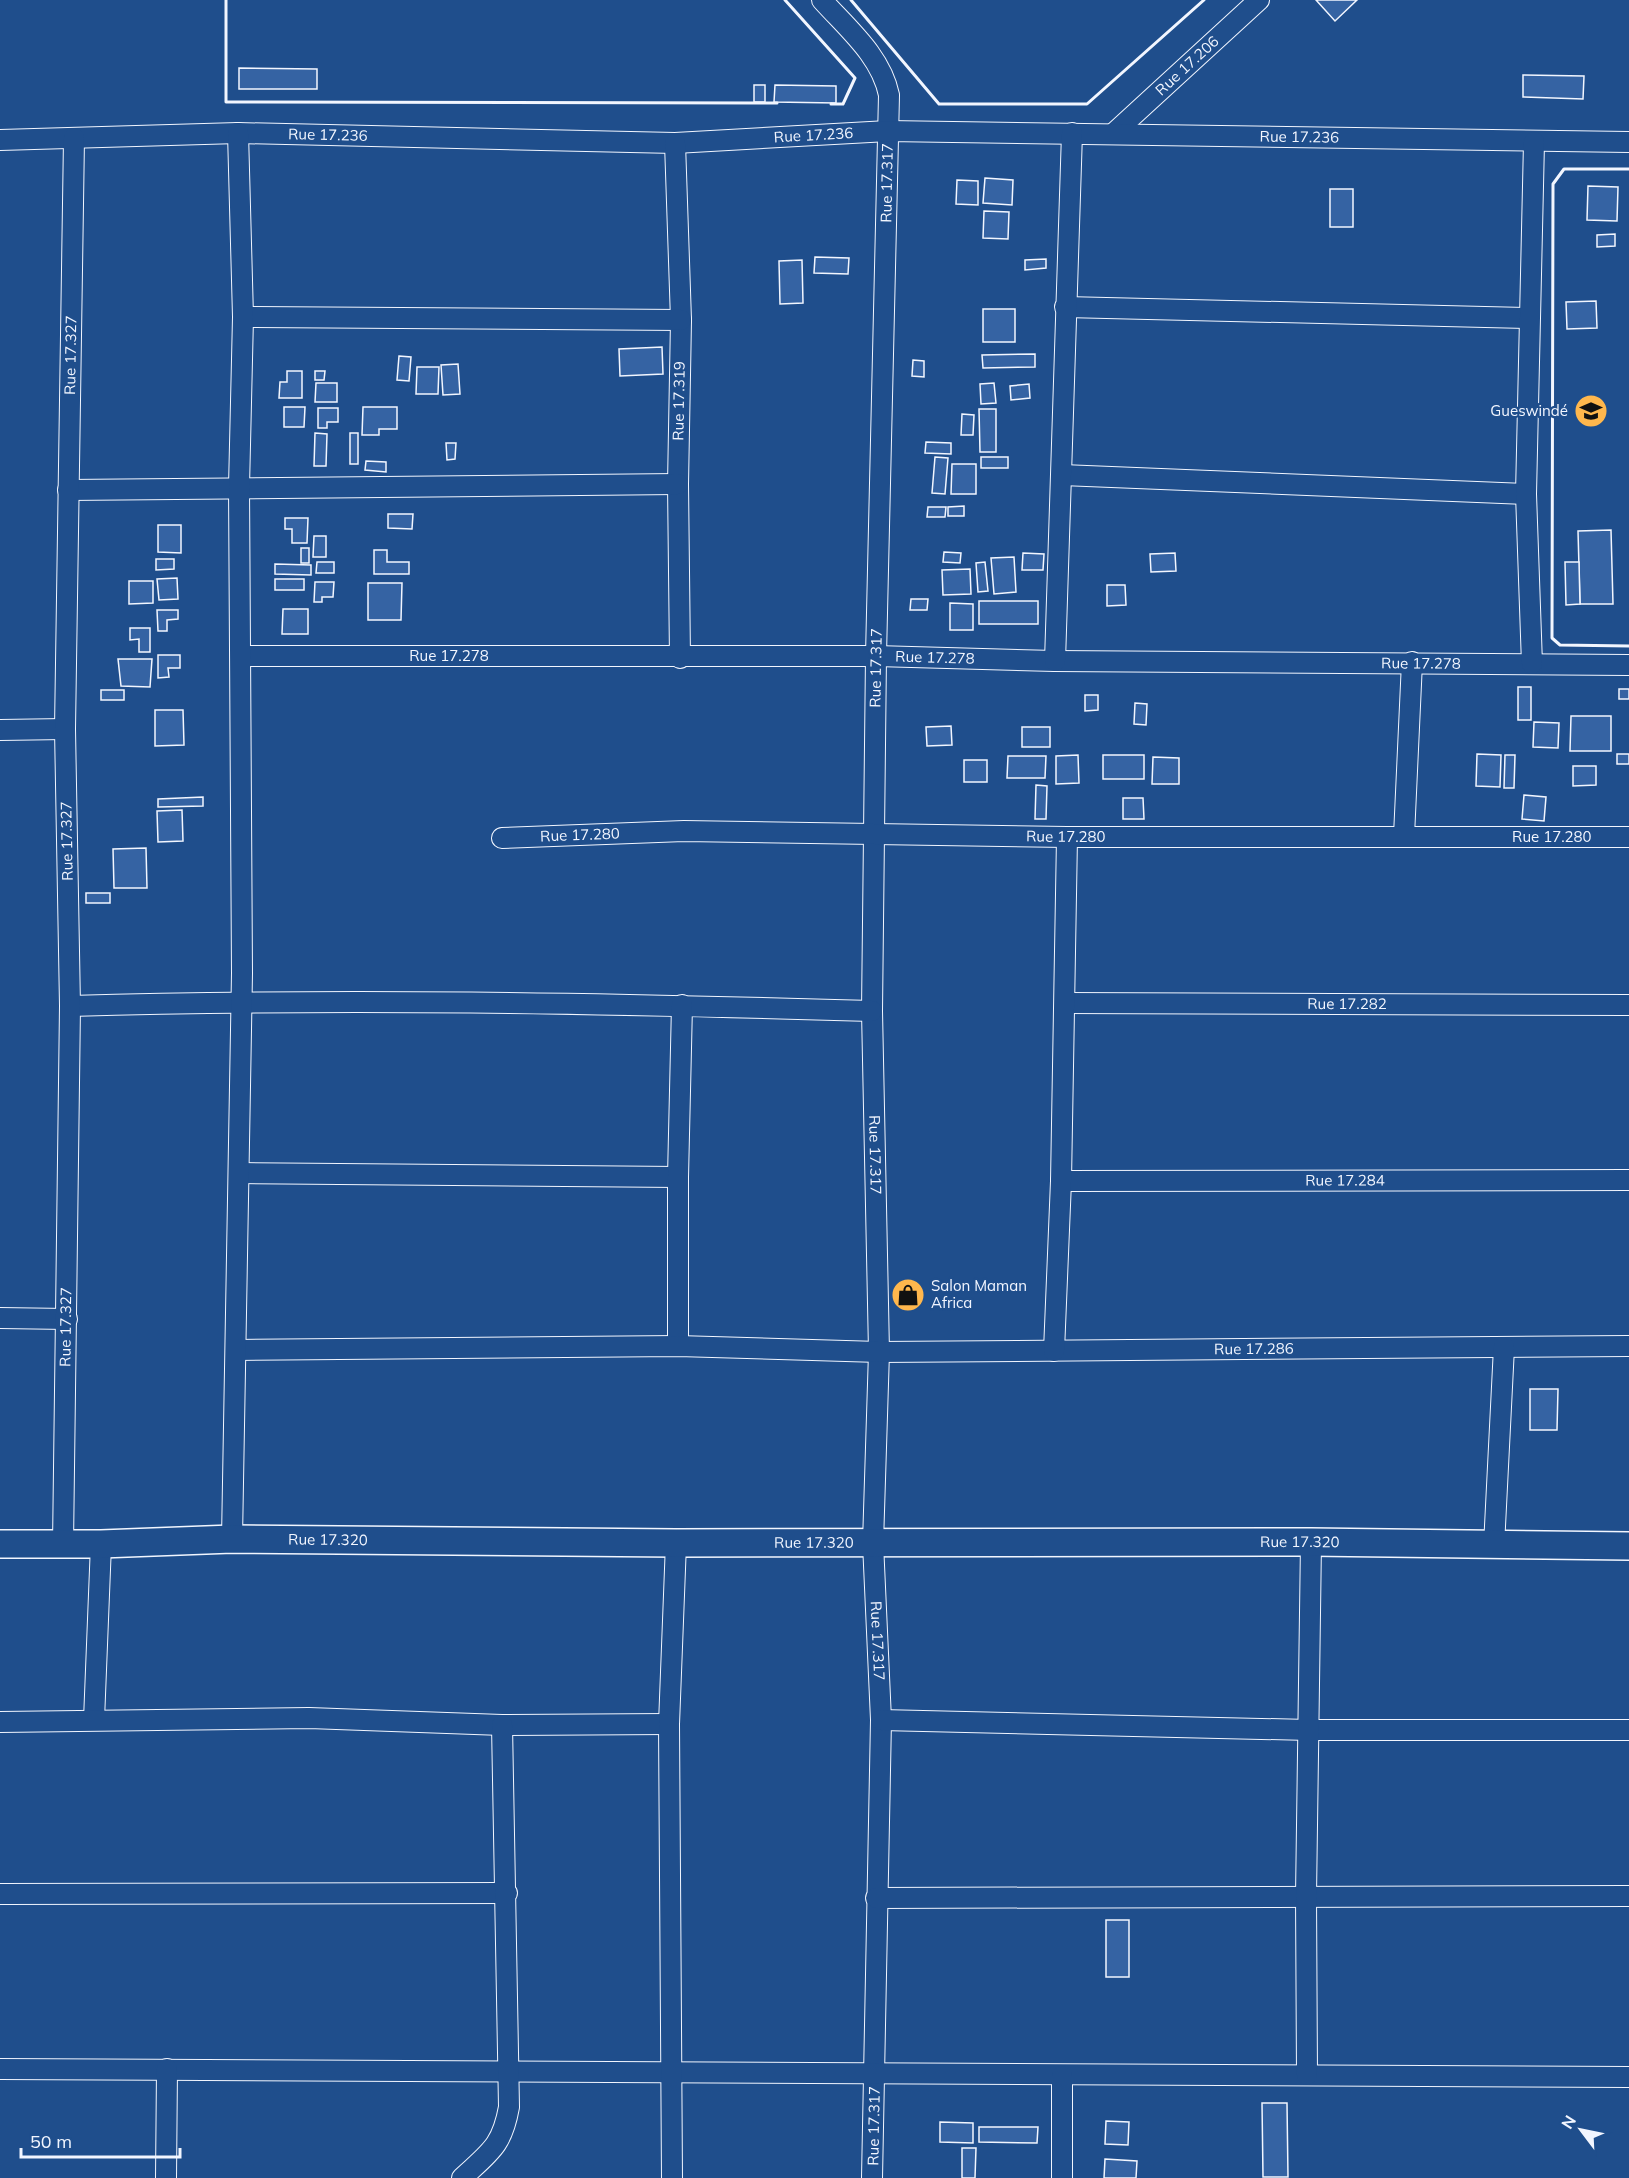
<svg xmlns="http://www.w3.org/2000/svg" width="1629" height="2178" font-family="Mulish,sans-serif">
<rect width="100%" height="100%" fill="#1f4e8c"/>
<g fill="#3563a3" stroke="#f2f6ff" stroke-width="1.5">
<polygon points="1316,0 1357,0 1335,21"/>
<polygon points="239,68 317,69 317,89 239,89"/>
<polygon points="1523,75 1584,76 1583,99 1523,97"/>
<rect x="754" y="85" width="11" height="17"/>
<polygon points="775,85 836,86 836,103 774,102"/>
<polygon points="985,178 1013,180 1012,205 983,203"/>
<polygon points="957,180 978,181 978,205 956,204"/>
<polygon points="1588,186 1618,187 1617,221 1587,220"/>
<rect x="1330" y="189" width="23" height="38"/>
<polygon points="984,211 1009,212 1008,239 983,238"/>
<polygon points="1615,234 1615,246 1597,247 1597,235"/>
<polygon points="815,257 849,258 848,274 814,273"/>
<polygon points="1046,259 1046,268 1025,270 1025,260"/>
<polygon points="802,260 803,303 780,304 779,261"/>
<polygon points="1596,301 1597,328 1567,329 1566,302"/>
<rect x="983" y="309" width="32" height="33"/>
<polygon points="662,347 663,374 620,376 619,349"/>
<polygon points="1035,354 1035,367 983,368 982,355"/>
<polygon points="399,356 411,357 409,381 397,380"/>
<polygon points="913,360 924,361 924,377 912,376"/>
<polygon points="458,364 460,394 443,395 441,365"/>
<polygon points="417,367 439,367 438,394 416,394"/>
<polygon points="287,371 302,371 302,398 279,398 280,382 287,382"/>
<polygon points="315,371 325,371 324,380 315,380"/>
<polygon points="316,383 337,383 337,402 315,402"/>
<polygon points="994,383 996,403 981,404 980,384"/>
<polygon points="1029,384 1030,398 1011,400 1010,386"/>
<polygon points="284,407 305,407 304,427 284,427"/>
<polygon points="363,407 397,407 397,429 379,429 379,435 362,435"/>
<polygon points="318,408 338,408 338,422 327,422 327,428 318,428"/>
<polygon points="979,409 996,409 996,452 980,452"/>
<polygon points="962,414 974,415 973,435 961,435"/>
<polygon points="315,433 327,434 326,466 314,466"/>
<rect x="350" y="433" width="8" height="31"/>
<polygon points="926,442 951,443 951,454 925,453"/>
<polygon points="446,443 456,443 455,459 447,460"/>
<polygon points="935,457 948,458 945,494 932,493"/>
<rect x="981" y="457" width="27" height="11"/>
<polygon points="366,461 386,462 386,472 365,470"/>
<polygon points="952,464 976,464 976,494 951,494"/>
<polygon points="964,506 964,516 948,516 948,507"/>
<polygon points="928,507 946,507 945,517 927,517"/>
<polygon points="388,514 413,514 412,529 388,528"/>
<polygon points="285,518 308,518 307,543 292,543 292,529 285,529"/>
<polygon points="158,525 181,525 181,553 158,552"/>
<polygon points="1611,530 1613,604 1580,604 1578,531"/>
<polygon points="314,536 326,536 326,557 313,557"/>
<rect x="301" y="548" width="8" height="15"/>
<polygon points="374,550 387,550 387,562 409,562 409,574 374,574"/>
<polygon points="944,552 961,553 960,563 943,562"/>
<polygon points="1023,553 1044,554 1043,570 1022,570"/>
<polygon points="1175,553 1176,571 1151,572 1150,554"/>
<polygon points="1014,557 1016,592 994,594 991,558"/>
<polygon points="156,559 174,559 174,569 156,570"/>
<polygon points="317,562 334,562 334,573 316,573"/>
<polygon points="985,562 988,591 978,592 976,563"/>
<polygon points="1565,562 1579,562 1580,604 1566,605"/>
<polygon points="275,564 311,565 311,575 275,574"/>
<polygon points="970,569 971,594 943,595 942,570"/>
<polygon points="177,578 178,599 159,600 157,579"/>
<rect x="275" y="579" width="29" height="11"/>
<polygon points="129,581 153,581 153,603 129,604"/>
<polygon points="315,582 334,582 333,597 322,597 322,602 314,602"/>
<polygon points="368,583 402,583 401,620 368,620"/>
<polygon points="1107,585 1125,585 1126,605 1107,606"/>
<polygon points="911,599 928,599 927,610 910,610"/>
<rect x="979" y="601" width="59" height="23"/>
<polygon points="950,603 973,604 973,630 950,630"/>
<polygon points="283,609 308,609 308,634 282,634"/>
<polygon points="157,610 178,610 178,619 167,620 167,631 158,631"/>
<polygon points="130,628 150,628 150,652 139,652 139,639 130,640"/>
<polygon points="158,655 180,655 180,668 168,668 169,677 158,678"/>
<polygon points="118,659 152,659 150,687 121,686"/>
<rect x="1518" y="687" width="13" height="33"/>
<rect x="1619" y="689" width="10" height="10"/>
<rect x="101" y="690" width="23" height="10"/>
<polygon points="1085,695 1098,695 1098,710 1085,711"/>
<polygon points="1135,703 1147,704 1146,725 1134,724"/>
<polygon points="155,710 183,710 184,745 155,746"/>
<polygon points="1571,716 1611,716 1611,751 1570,751"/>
<polygon points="1534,722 1559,723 1558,748 1533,747"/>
<polygon points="951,726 952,745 927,746 926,727"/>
<rect x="1022" y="727" width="28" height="20"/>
<polygon points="1477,754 1501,755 1500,787 1476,786"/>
<rect x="1617" y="754" width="12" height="10"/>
<polygon points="1078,755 1079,783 1056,784 1056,756"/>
<rect x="1103" y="755" width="41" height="24"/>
<polygon points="1505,755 1515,755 1514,788 1504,788"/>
<polygon points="1008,756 1046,756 1045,778 1007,778"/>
<polygon points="1153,757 1179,758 1179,784 1152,784"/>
<rect x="964" y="760" width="23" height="22"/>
<polygon points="1573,766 1596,766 1596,785 1573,786"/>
<polygon points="1036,785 1047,786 1046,819 1035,819"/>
<polygon points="1524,795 1546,797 1544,821 1522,819"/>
<polygon points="203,797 203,806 158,807 158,799"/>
<polygon points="1123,798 1143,798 1144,819 1123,819"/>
<polygon points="182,810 183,841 158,842 157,811"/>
<polygon points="146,848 147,888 114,888 113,849"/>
<rect x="86" y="893" width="24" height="10"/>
<polygon points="1530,1389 1558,1389 1557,1430 1530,1430"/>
<rect x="1106" y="1920" width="23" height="57"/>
<polygon points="1262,2103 1287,2103 1288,2177 1263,2177"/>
<polygon points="1106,2121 1129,2122 1128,2145 1105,2144"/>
<polygon points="940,2122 973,2123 973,2143 940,2142"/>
<polygon points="979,2127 1038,2127 1037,2143 979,2142"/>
<polygon points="962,2148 976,2148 975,2178 962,2178"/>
<polygon points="1105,2159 1137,2161 1136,2178 1104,2178"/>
</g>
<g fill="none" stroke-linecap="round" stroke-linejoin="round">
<defs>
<g id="street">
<path id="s1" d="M822,0C848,29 881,56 889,95L876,656L872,1011L879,1352L873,1543L881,1720L872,2178"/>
<path id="s2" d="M1115,132L1259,0"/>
<path id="s3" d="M0,140L238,133L675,143L888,131L1629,142"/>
<polyline points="675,143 681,320 678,484 680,658"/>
<polyline points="1065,307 1528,318"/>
<polyline points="243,317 681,320"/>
<polyline points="1062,475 1526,494"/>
<polyline points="68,490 678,484"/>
<path id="s4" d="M241,656H876L1055,661L1629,665"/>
<polyline points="1055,661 1072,133"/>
<polyline points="1532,664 1526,494 1534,142"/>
<polyline points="0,730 65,729"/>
<polyline points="1404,836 1412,662"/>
<path id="s5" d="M502,838L684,831L1067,837H1629"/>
<path id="s6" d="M1065,1003L1629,1005"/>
<path d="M70,1006C337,998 604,1003 872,1011"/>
<polyline points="240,1173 678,1177"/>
<path id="s7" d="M1061,1181L1629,1180"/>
<polyline points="0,1318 67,1319"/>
<polyline points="678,1346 678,1177 682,1005"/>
<path id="s8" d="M236,1350L678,1346L879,1352L1629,1346"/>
<polyline points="1054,1351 1061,1181 1067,837"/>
<polyline points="232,1539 242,973 239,487 243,317 238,133"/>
<path id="s9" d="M63,1545L70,1006L65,729L74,138"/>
<polyline points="1494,1546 1504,1347"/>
<polyline points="94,1720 101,1544"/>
<polyline points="881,1720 1309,1730 1629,1730"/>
<polyline points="0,1722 309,1718 502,1725 669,1724"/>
<polyline points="0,1894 507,1893"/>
<polyline points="876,1898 1629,1896"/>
<polyline points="0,2069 1629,2077"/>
<polyline points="1307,2075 1306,1896 1311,1542"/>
<polyline points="1062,2076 1062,2178"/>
<polyline points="166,2178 167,2069"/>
<path d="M462,2178C490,2152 502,2146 509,2107L502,1725"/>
<polyline points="672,2178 669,1724 676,1543"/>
</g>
<g id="secondary">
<path id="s10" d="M0,1544H101L232,1539L676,1543L1311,1542L1629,1546"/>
</g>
</defs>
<use href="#street" stroke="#f2f6ff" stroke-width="22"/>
<use href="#secondary" stroke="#f2f6ff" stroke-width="30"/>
<use href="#street" stroke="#1f4e8c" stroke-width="20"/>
<use href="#secondary" stroke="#1f4e8c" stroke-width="27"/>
<g stroke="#f2f6ff" stroke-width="3">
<polyline points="226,0 226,102 777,103"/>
<polyline points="785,0 855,78 843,104 831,104"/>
<polyline points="851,0 939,104 1087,104 1204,0"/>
<polyline points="1629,169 1564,169 1553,184 1552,638 1560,645 1629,646"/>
</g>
</g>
<defs>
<symbol id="school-disc" viewBox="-11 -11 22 22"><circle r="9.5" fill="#ffb74d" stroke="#1f4e8c"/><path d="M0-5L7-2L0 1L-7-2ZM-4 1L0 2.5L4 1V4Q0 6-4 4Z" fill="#111"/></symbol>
<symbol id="shop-disc" viewBox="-11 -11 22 22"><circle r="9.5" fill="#ffb74d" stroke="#1f4e8c"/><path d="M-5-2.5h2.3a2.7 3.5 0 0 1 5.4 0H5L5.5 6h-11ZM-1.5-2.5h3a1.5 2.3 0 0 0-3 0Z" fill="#111"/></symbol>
</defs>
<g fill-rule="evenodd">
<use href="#school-disc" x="1572" y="392" width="38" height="38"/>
<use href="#shop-disc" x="889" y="1276" width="38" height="38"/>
</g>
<g text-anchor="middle" stroke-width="4.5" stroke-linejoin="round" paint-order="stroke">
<g font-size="15" fill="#f2f6ff" stroke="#1f4e8c">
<text dy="5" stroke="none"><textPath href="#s2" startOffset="98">Rue 17.206</textPath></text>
<text dy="5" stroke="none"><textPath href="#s3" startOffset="328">Rue 17.236</textPath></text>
<text dy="5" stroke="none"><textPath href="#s3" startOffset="814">Rue 17.236</textPath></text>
<text dy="5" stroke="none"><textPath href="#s3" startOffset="1300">Rue 17.236</textPath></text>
<text transform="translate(887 183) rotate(-89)" y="5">Rue 17.317</text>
<text dy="5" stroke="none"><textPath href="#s9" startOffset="1190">Rue 17.327</textPath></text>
<text transform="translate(679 401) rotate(-89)" y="5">Rue 17.319</text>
<text dy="5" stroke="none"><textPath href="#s4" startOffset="208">Rue 17.278</textPath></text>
<text dy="5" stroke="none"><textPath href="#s4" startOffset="694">Rue 17.278</textPath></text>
<text dy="5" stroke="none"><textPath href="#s4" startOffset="1180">Rue 17.278</textPath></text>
<text transform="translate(876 668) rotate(-89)" y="5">Rue 17.317</text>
<text dy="5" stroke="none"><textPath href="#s5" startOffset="78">Rue 17.280</textPath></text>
<text dy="5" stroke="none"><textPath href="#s5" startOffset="564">Rue 17.280</textPath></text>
<text dy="5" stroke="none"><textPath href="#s5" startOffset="1050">Rue 17.280</textPath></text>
<text transform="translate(67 841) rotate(-91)" y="5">Rue 17.327</text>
<text dy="5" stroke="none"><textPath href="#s6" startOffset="282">Rue 17.282</textPath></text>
<text dy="5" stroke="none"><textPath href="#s1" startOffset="1178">Rue 17.317</textPath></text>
<text dy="5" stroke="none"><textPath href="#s7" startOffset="284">Rue 17.284</textPath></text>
<text dy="5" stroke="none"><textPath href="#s9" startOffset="218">Rue 17.327</textPath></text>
<text dy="5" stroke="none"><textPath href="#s8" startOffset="1018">Rue 17.286</textPath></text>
<text dy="5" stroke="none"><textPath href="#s10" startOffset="328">Rue 17.320</textPath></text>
<text dy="5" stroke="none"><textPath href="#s10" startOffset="814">Rue 17.320</textPath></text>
<text dy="5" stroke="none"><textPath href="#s10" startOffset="1300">Rue 17.320</textPath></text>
<text dy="5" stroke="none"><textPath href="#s1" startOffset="1664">Rue 17.317</textPath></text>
<text transform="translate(874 2126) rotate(-89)" y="5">Rue 17.317</text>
</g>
<g font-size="15" fill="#f2f6ff" stroke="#1f4e8c" text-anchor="end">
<text x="1568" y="416">Gueswindé</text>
<text x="931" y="1291" text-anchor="start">Salon Maman<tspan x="931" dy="17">Africa</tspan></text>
</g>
</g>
<g transform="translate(1581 2130) rotate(302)" stroke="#1f4e8c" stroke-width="4.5" paint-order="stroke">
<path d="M0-4.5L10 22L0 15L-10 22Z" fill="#f2f6ff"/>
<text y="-9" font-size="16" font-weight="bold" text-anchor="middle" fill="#f2f6ff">N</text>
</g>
<path d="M21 2148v9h159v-9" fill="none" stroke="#f2f6ff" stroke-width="3"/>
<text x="30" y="2148" font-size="18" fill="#f2f6ff" stroke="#1f4e8c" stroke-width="4.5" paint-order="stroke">50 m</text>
</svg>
